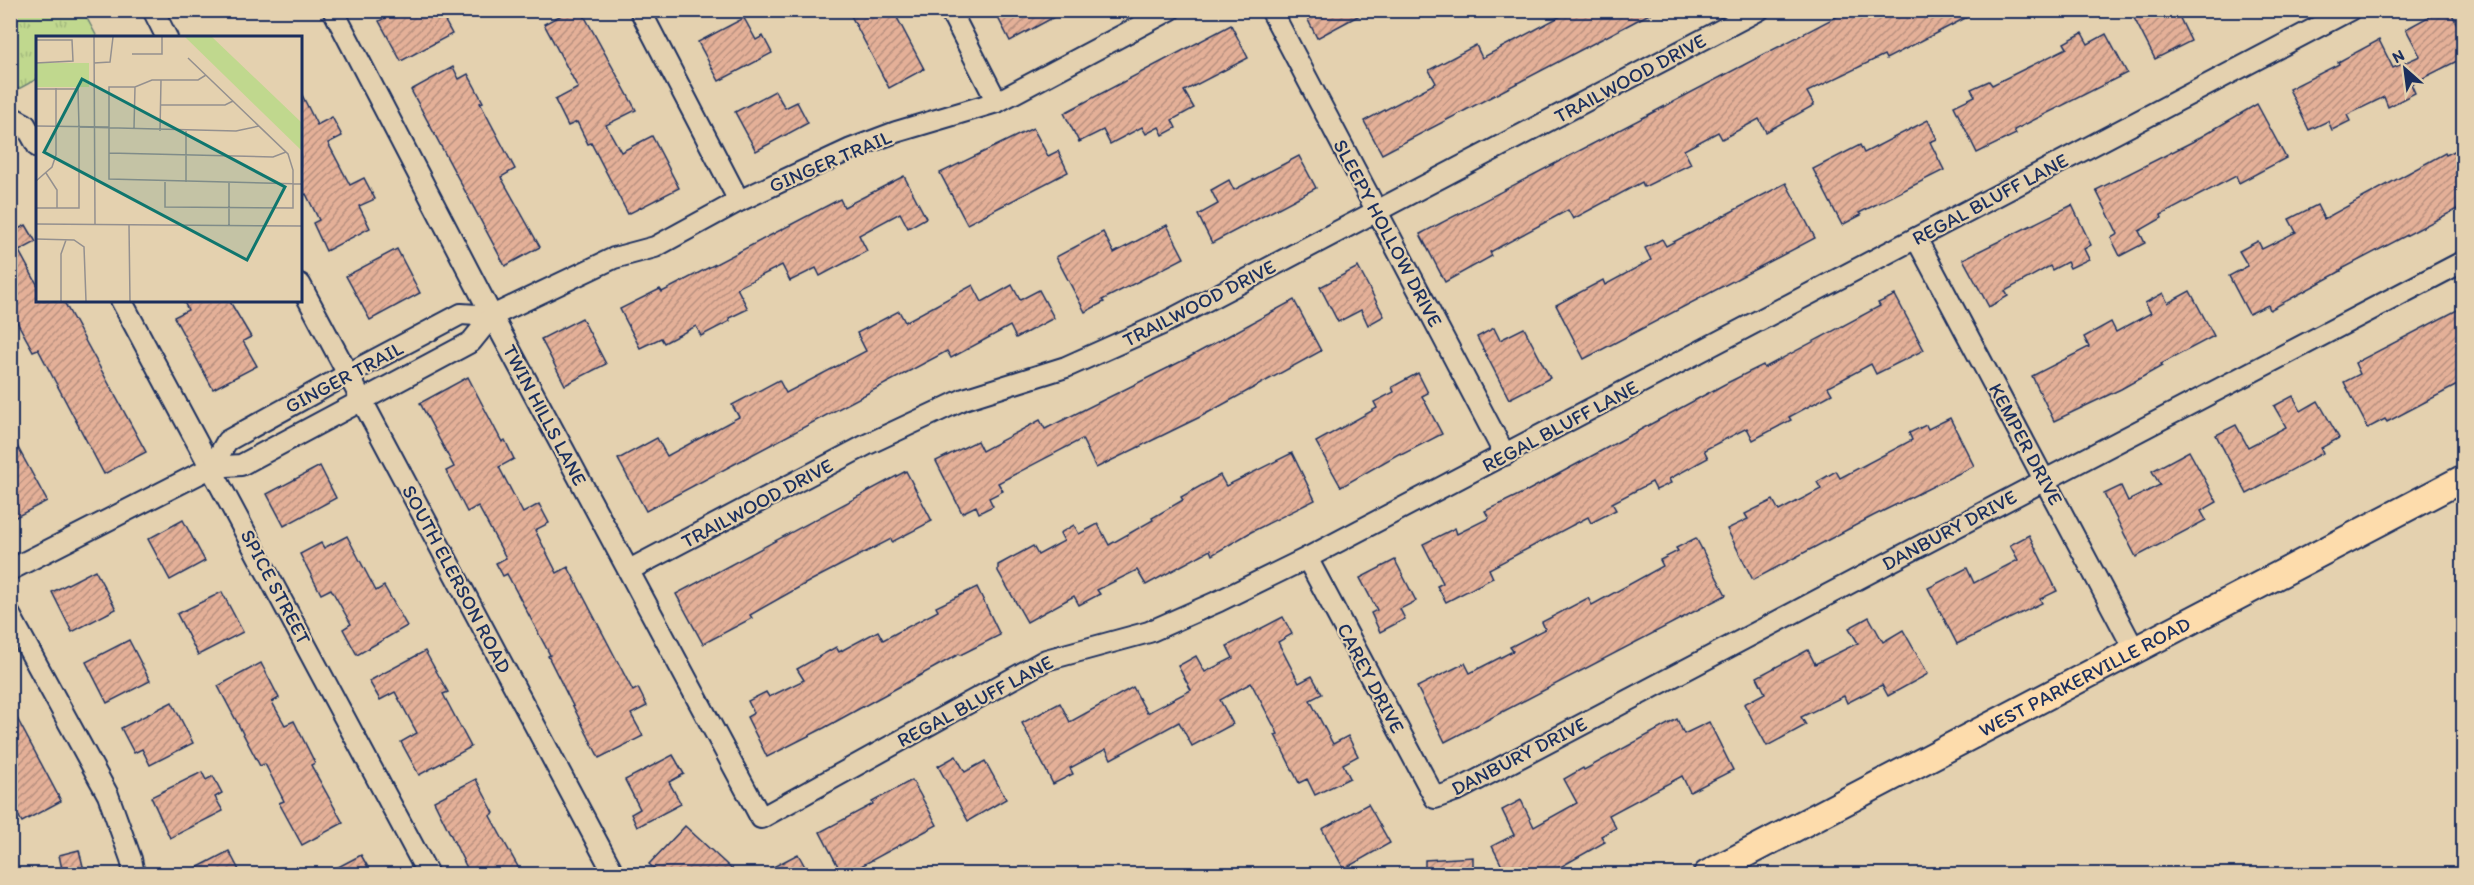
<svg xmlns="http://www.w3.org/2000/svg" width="2474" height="885" font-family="Itim,sans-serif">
<defs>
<pattern id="park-tufts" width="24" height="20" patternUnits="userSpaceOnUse" patternTransform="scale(1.5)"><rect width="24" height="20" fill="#c0d88e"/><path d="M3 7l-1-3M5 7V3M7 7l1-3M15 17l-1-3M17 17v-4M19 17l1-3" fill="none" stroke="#a4ba7d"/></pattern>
<pattern id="building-hatch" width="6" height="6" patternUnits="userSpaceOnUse" patternTransform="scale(1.5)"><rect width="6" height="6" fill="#e4b098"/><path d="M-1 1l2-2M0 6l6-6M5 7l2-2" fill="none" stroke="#b8907f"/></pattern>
</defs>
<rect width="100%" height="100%" fill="#e4d1af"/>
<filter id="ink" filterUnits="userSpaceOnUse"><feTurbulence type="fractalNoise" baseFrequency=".0167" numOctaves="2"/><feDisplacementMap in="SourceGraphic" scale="12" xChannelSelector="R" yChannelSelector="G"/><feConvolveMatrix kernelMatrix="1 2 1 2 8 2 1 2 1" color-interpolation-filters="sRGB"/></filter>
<g filter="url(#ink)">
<polygon fill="url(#park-tufts)" stroke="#6e8476" stroke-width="1.5" points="11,10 83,11 97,37 38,38 37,79 11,93"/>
<g fill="url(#building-hatch)" stroke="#1b2f5e" stroke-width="1.5">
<polygon points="400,10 439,10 452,34 401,61 379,21"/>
<polygon points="571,10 581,10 636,110 606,125 621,152 652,136 679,188 628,214 591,143 588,144 577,122 568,126 555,100 578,88 544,24"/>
<polygon points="848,10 893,10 924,69 889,88"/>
<polygon points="994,10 1067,10 1010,41"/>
<polygon points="1303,10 1369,10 1317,38"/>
<polygon points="1561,10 1657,10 1382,154 1364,121 1436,83 1429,70 1476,45 1482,58 1563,15"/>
<polygon points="1849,10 1981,10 1886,59 1884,55 1807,92 1814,105 1766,132 1759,119 1722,139 1718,132 1684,150 1691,164 1644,187 1642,182 1573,219 1568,210 1490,252 1492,256 1445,282 1420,234"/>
<polygon points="2130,10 2176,10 2191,41 2155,59"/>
<polygon points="2441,10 2450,10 2463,37 2463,58 2411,84 2415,93 2388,107 2384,97 2347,115 2350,121 2332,130 2328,121 2309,130 2289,89 2339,64 2338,62 2379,40 2393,68 2420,56 2406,29"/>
<polygon points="744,18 756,40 763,36 772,53 719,81 698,42"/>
<polygon points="1231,25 1248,58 1184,91 1194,108 1172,120 1176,128 1163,135 1159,127 1146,134 1142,127 1110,144 1103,130 1079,142 1064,113"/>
<polygon points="2082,33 2088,44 2106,34 2127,73 2014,130 2016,134 1977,153 1954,106 1975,96 1971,89 1989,81 1992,85 2067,48 2064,43"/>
<polygon points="453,67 459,79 468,74 483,102 480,103 515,169 501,177 540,247 505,266 411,90"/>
<polygon points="300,91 317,125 332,117 342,136 328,143 350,185 364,178 375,199 359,206 370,228 326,251 313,223 319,220 306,194 300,197"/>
<polygon points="775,91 785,108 797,102 808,123 756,151 735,112"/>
<polygon points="2257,104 2286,158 2239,183 2236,176 2161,215 2162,218 2139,231 2145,243 2120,256 2111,238 2118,234 2096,190 2192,142"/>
<polygon points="1928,120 1937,139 1930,142 1944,170 1859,213 1861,215 1842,225 1813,169 1860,145 1864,153"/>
<polygon points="1033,128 1048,156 1058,151 1068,172 967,224 940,173"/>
<polygon points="2463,147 2463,206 2340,270 2341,271 2270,310 2268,305 2249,314 2229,276 2248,266 2239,251 2258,241 2262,249 2296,232 2289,219 2317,205 2324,219 2445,153 2446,155"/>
<polygon points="1299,156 1316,188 1212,243 1198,215 1218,204 1211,190 1229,180 1234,190"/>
<polygon points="904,176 926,218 908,228 900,213 859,235 867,251 820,276 816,268 790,281 782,265 737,288 748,309 729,318 730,321 701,336 696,326 664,343 661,338 640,348 620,309 660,289 662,292 840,199 844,207"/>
<polygon points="1786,183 1815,238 1584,359 1556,305 1603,280 1605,285 1651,260 1645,248 1662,239 1666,246"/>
<polygon points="2072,205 2091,245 2084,249 2089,259 2070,268 2067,262 2052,270 2050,266 2005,291 2008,296 1989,307 1963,259"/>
<polygon points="26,225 36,242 19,251 38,286 38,300 63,300 146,452 104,474 38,349 33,351 10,309 10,233"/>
<polygon points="1167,225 1184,258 1102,300 1104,302 1085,312 1056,257 1103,232 1114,253"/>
<polygon points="397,249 420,293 370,320 346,276"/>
<polygon points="1358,267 1384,316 1368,325 1361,310 1338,322 1320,287"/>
<polygon points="973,285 982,302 1012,285 1020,300 1039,290 1054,318 1016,338 1010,326 951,358 947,351 646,511 618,459 657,438 667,456 739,417 732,405 779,380 786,393 866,351 857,333 899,311 905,322"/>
<polygon points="2190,291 2214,336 2161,364 2162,366 2121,389 2054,421 2032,376 2089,347 2084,337 2111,322 2116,332 2151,313 2145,303 2163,293 2168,303"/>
<polygon points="1895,295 1924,350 1876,374 1871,364 1828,387 1832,394 1789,417 1791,420 1753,440 1747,428 1704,450 1708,458 1669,479 1671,483 1656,490 1652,482 1612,503 1616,510 1591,523 1588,517 1489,569 1493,578 1446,602 1437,586 1443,583 1423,544 1455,528 1457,534 1489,518 1485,511 1527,491 1725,384 1763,365 1764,368 1880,306 1878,303"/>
<polygon points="183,300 229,300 251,337 243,341 257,366 213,389 174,317 188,310"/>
<polygon points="1294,300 1321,351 1200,417 1096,468 1082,439 998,483 1003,491 989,498 993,506 979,513 976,506 962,513 936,461 977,441 982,451 1040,420 1045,429 1184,360"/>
<polygon points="2463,307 2463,382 2387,422 2385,419 2368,428 2344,382 2360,374 2355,363"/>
<polygon points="582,318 606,364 565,385 541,339"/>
<polygon points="1494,328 1500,340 1524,328 1550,378 1509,399 1477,337"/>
<polygon points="1418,373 1428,393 1422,396 1442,434 1401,455 1400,453 1341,487 1316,442 1377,408 1374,402 1394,392 1392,387"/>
<polygon points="468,377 502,442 505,440 514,459 499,467 523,513 539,504 549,523 535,530 557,573 568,567 633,691 638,688 647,706 631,714 643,736 599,758 548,656 550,655 507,574 503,576 496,563 506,558 478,506 467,512 446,471 454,467 420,403"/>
<polygon points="2293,396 2301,411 2318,401 2339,438 2321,448 2323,453 2247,494 2216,435 2236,425 2248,447 2286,427 2274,406"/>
<polygon points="1950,418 1974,466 1873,516 1753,580 1727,529 1748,519 1745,514 1773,500 1779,511 1821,489 1817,482 1836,471 1840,478 1912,440 1909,433 1926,425 1928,429"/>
<polygon points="10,433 47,501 10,520"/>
<polygon points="2189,451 2217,502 2201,511 2206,520 2136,557 2104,494 2121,486 2128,501 2160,485 2152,471"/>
<polygon points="1292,453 1315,500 1251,532 1212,555 1210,550 1146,585 1137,570 1097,590 1100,594 1079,605 1074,596 1027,622 998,571 998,565 1033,546 1038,555 1064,541 1060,533 1074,525 1079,534 1098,524 1109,545 1153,520 1152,518 1183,500 1181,497 1220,475 1226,486"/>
<polygon points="320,466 336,498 284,526 267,494"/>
<polygon points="906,471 932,521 892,542 891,539 812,580 750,615 752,618 703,644 676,594"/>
<polygon points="183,520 205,561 170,580 148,539"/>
<polygon points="2029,535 2057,591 2040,599 2042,603 1957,644 1928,588 1967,568 1974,583 2018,560 2010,545"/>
<polygon points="347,536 376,591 384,586 407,626 357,655 343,629 351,624 331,589 321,594 300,554 321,543 324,548"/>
<polygon points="1696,538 1726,595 1445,742 1417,687 1465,663 1470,673 1513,651 1510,647 1545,629 1542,622 1588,598 1592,605 1663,566 1660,560 1678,551 1676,548"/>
<polygon points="1395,560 1416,601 1400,609 1405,619 1380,632 1371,613 1377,610 1360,578"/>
<polygon points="95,570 116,609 72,632 52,592"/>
<polygon points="977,587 1000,635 960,655 959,654 824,728 767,757 747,717 754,713 748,701 766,692 769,697 804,680 797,669 836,647 839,652 878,631 883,640 938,611 936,607"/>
<polygon points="222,592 243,632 198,655 177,614"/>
<polygon points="1283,617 1292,634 1278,642 1299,683 1312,676 1322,694 1310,700 1333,744 1348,736 1358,756 1343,764 1350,778 1315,795 1307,779 1299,783 1275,735 1278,734 1251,683 1220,700 1233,724 1192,746 1179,722 1111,759 1106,749 1070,768 1073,774 1053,784 1022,723 1060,703 1070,722 1133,687 1147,713 1191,690 1178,666 1196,656 1205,672 1233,658 1227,646"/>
<polygon points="1869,617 1883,642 1903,630 1928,674 1888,696 1882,685 1847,703 1844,696 1801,717 1806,725 1767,746 1744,704 1765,693 1757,677 1808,650 1815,664 1858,643 1849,628"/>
<polygon points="129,640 150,681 107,703 86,662"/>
<polygon points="425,651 448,692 443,694 471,747 419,775 401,742 417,733 395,692 380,700 369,681"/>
<polygon points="261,663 279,698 272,702 285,725 294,721 315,763 311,765 343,823 302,845 279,803 284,801 265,764 260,766 218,686"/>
<polygon points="172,702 193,743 150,765 142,749 134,753 121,728"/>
<polygon points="10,705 61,801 22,822 10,801"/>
<polygon points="1677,719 1684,734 1709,722 1733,770 1690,792 1682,776 1609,815 1616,828 1601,836 1605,842 1548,874 1506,874 1492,846 1514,835 1502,810 1521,800 1534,827 1577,803 1564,779 1583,768 1584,770"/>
<polygon points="673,755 684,774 669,782 681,804 637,827 631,814 640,809 625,780"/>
<polygon points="956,756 965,772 985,761 1006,799 968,821 938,766"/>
<polygon points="202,772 206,780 213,776 222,793 215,797 223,811 170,838 151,797"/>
<polygon points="476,779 494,813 490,816 522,874 470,874 434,801"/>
<polygon points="912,780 937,825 861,866 865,874 842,874 820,832 873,804 872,802"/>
<polygon points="1368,804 1390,843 1344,869 1322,829"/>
<polygon points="685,826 737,874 660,874 649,864"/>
<polygon points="79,850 85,874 63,874 59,855"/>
<polygon points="229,851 241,874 185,874"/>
<polygon points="798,854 809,874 760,874"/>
<polygon points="361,855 372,874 325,874"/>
<polygon points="1473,857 1473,874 1425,874 1425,860"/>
</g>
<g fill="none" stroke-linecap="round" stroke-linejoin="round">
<defs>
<g id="minor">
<polyline points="153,10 167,38"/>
<polyline points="333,10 492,316 761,818 1046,660 1149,632 1219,601 1307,558 2350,10"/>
<polyline points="640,10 739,201"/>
<polyline points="950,10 997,102"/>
<polyline points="1271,10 1505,455"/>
<polyline points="10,116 25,124 38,147"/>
<polyline points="1916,238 2135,651"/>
<polyline points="300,284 614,874"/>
<polyline points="121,300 428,874"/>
<polyline points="212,467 227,441 348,374 461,314 492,316"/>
<polyline points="1307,558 1435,798 1460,789 2045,480 2464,261"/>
<polyline points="10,570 212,467 241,465 471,342 492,316 614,258 655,247 739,201 851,149 896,132 997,102 1170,10"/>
<polyline points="629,570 868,444 964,399 1066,367 1162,324 1759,10"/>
<polyline points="10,615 108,795 131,859 134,874"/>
</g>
<g id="major">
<path id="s1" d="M1707,874L2464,478"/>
</g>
</defs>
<use href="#minor" stroke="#1b2f5e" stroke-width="24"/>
<use href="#major" stroke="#1b2f5e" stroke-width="30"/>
<use href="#minor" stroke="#e4d1af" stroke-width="20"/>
<use href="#major" stroke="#fddcac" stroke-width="26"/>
</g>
</g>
<g text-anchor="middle" stroke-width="4.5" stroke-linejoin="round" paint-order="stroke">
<g font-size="20" fill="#1b2f5e" stroke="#e4d1af">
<text transform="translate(1630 78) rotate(-28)" y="7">TRAILWOOD DRIVE</text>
<text transform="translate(830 161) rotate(-23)" y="7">GINGER TRAIL</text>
<text transform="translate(1990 199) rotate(-28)" y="7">REGAL BLUFF LANE</text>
<text transform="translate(1388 233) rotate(62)" y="7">SLEEPY HOLLOW DRIVE</text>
<text transform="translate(1199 303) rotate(-27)" y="7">TRAILWOOD DRIVE</text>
<text transform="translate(344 377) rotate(-28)" y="7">GINGER TRAIL</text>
<text transform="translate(545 415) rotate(62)" y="7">TWIN HILLS LANE</text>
<text transform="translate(1560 426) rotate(-28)" y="7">REGAL BLUFF LANE</text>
<text transform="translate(2026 444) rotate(62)" y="7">KEMPER DRIVE</text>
<text transform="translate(757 503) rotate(-28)" y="7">TRAILWOOD DRIVE</text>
<text transform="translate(1949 530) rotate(-28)" y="7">DANBURY DRIVE</text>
<text transform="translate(457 579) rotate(62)" y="7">SOUTH ELERSON ROAD</text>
<text transform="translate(276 587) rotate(62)" y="7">SPICE STREET</text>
<text dy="7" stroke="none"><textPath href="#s1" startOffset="426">WEST PARKERVILLE ROAD</textPath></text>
<text transform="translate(1371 678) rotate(62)" y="7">CAREY DRIVE</text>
<text transform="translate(975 701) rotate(-28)" y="7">REGAL BLUFF LANE</text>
<text transform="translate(1519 756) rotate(-27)" y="7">DANBURY DRIVE</text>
</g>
</g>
<g transform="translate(36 36)">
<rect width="266" height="266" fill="#e4d1af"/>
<path d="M149,1H176L265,86V114ZM0,27H53V51H0Z" fill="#c0d88e"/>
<path fill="none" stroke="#94908f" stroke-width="1.5" d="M58,1L59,188M0,4H36L37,25L0,27M96,18H126V1M58,27L74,26L77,1M170,39L162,44H116L99,51H73V143L266,148M0,53H42L43,91V172H0M124,69H189L197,65M0,90L73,91M43,91L200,95L223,90M98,92L99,51M124,95L125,44M73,117L237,121L250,116M10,137L21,154V172M0,145L16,131L20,119V52M129,146V171L257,172V134L252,118L152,22M150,146V95M0,188L266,190M93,189L94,265M193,189V146M0,203L38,204L48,211L50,265M25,265V218L30,204"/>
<path fill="#0f766e" fill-opacity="0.15" stroke="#0f766e" stroke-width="3" d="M46,43L249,151L211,224L8,116Z"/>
<rect width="266" height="266" fill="none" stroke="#1b2f5e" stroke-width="3"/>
</g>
<rect width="2474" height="885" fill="none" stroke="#e4d1af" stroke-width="36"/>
<rect x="18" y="18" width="2438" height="849" fill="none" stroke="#1b2f5e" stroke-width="2" filter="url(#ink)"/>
<g transform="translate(2405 69) rotate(332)" stroke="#e4d1af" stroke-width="4.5" paint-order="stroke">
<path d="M0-4.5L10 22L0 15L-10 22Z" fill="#1b2f5e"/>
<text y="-9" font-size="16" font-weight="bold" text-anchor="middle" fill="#1b2f5e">N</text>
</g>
</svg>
